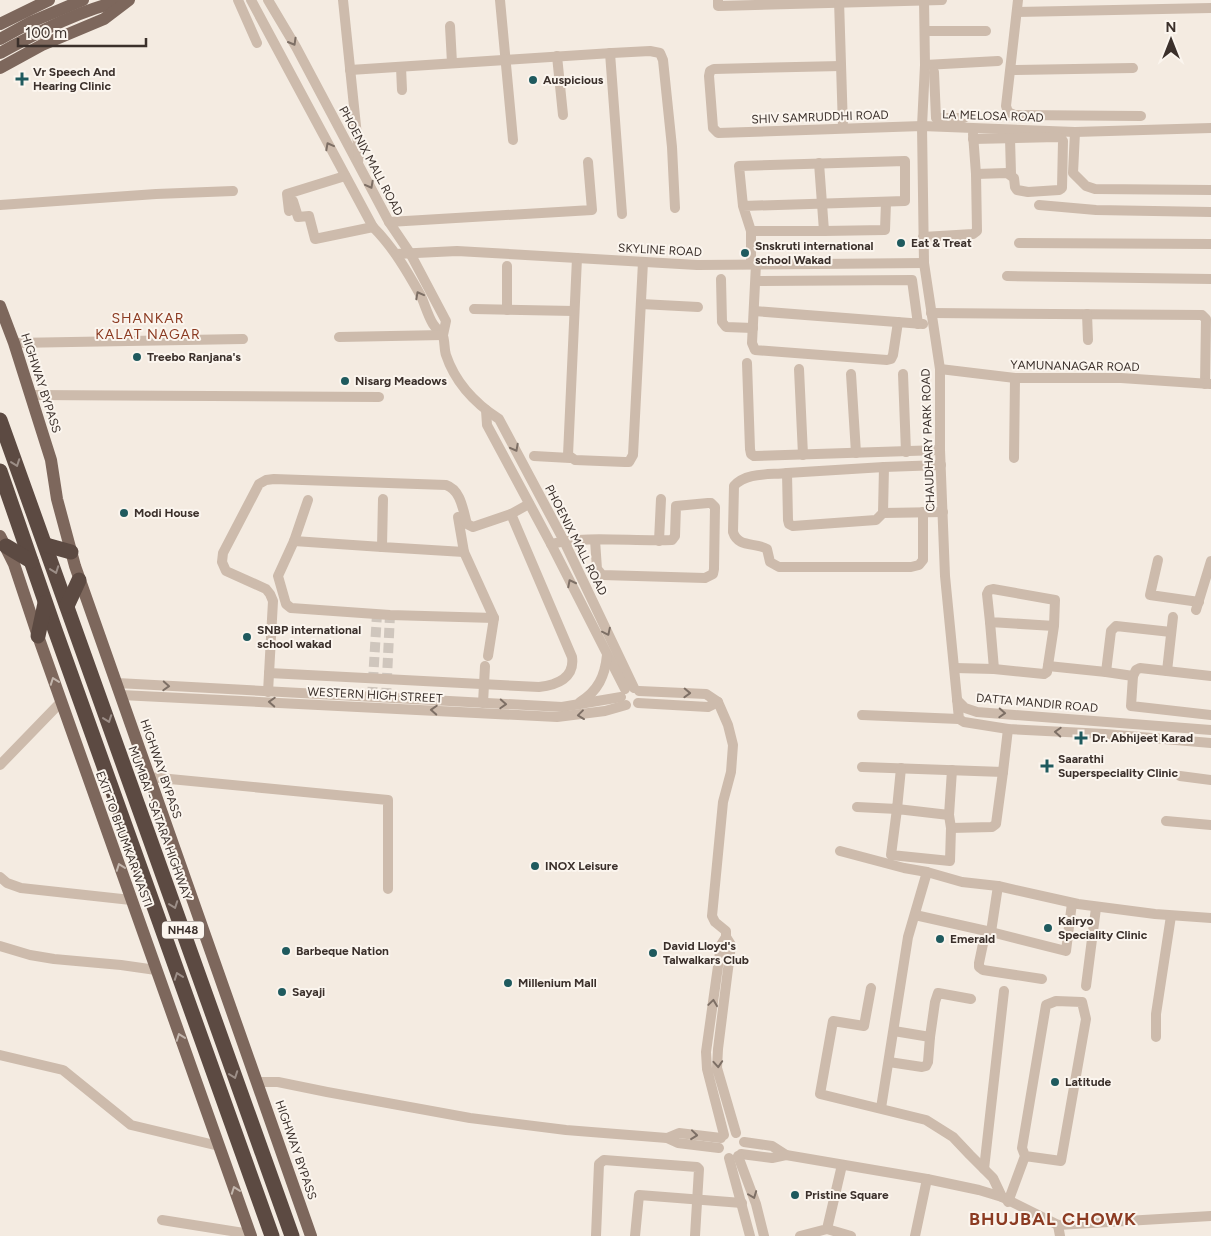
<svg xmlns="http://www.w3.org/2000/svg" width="1211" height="1236" font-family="Figtree,sans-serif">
<rect width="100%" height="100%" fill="#f4ebe1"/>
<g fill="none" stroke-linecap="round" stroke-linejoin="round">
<g stroke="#cfc6bd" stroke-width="10" stroke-dasharray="10 5" stroke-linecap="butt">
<polyline points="372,697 377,614"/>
<polyline points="386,698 390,615"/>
</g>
<g stroke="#cdbbac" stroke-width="10">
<polyline points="238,0 257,43"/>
<path d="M251,0L373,227C393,247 407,271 421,296C425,305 428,316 433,324C436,329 441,332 443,336C445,342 444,349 446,355C455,382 476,404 499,419L564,541L634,688"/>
<polyline points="268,0 296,47 389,222 410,253 446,321 443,335"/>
<polyline points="343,0 359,155 358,162"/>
<polyline points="500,0 513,140"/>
<polyline points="718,0 718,6 942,0"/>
<polyline points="839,0 843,128"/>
<polyline points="924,0 925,65 922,126 924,263 940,369 940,450 945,576 959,719 964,722 1008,729 1105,734 1211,743"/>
<polyline points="1018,0 1006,106 1008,112 1015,115 1141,116"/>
<polyline points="1017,12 1211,8"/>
<polyline points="450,26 452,63"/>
<polyline points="925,31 986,31"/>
<polyline points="610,53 622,214"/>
<polyline points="557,56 563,115"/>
<polyline points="925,65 998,61"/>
<polyline points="841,66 714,69 710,71 709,76 713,128 718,133 922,126 1075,132 1211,128"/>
<polyline points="401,67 402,90"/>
<polyline points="350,70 612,53 650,51 660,53 663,60 672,147 675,208"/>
<polyline points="1011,70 1133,68"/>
<polyline points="934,72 936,118 964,118"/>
<polyline points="1075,132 1073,173 1086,186 1095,189 1211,190"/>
<polyline points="1010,138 1011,174"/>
<polyline points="973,139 1057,137 1061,138 1063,141 1062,188 1059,190 1028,192 1017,190 1015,187 1014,178 1007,173 976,174"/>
<polyline points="819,163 824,231 885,230 886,202"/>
<polyline points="293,201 298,217 309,216 315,239 373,227"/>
<polyline points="0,205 156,194 233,191"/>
<polyline points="1039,205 1096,210 1211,212"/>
<polyline points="743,206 905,201 905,161 739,166 743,206 751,231 751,264"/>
<polyline points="289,211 287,194 345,176"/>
<polyline points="389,222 592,210 588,162"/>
<polyline points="751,231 824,231"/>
<polyline points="923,237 973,234 977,231 976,174 973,134"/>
<polyline points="1019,243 1211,244"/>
<polyline points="396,254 457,251 697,265 924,263"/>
<polyline points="577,258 568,455 575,460 625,462 629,462 633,455 643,262"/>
<polyline points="756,264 752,343 755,350 887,360 891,359 893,355 898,322"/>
<polyline points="507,266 507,310"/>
<polyline points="1007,276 1211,279"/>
<polyline points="721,279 722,322 726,327 753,328"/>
<polyline points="756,281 912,280 918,324"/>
<polyline points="641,304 698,307"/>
<polyline points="474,309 574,311"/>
<polyline points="754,311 923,324"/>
<polyline points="931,313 1202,315 1206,319 1205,384"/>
<polyline points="1087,314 1088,340"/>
<polyline points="339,337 443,335"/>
<polyline points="14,343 243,339"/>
<polyline points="747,363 750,449 751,454 754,456 940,450"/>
<polyline points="799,369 803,455"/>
<polyline points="940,369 1015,378 1121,378 1210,384"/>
<polyline points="851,374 856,453"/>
<polyline points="903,374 906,452"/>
<polyline points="30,395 379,397"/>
<polyline points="486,410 487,425 551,544 625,689"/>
<polyline points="534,456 570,458"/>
<polyline points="1014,458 1015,378"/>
<polyline points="941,465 884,467 787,473 788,520 789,524 793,526 876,520 883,513 943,512"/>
<path d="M787,473C770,475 746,472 734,486L733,532C738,548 755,542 767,549L770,562L779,567H911L919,565L923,560V512"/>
<polyline points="383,499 382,547 464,552"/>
<polyline points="308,500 294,541 278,576 286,604 291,608 390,615 494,618"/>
<polyline points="883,513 884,467"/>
<polyline points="458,517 464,552 494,618 488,656"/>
<polyline points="294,541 382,547"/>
<polyline points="659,541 661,499"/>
<path d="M551,544C587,535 634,542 672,540L675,536L676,506L708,503H711L715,507L714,569L713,574L705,578L602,575L597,569L595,540"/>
<polyline points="1158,560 1150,595 1199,602"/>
<polyline points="1196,610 1211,561"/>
<polyline points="990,622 994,669"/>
<polyline points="1048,666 1106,672 1111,631 1116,626 1171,632"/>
<polyline points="955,668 994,669 1044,674 1047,672 1054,626 990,622 987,594 989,590 993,589 1055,600 1054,626"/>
<polyline points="1167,671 1173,617"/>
<polyline points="1106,672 1133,676 1136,670 1140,668 1211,676"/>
<path d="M269,673L539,687C557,685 575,678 572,657L511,514"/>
<polyline points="1133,676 1131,706 1211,715"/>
<polyline points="117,683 562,707 621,697"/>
<path d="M268,692L273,601L270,594L266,589L226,571L222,562L223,553L259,484L266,480L274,479L446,485C461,490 463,510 467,524L473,527L511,514L529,504"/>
<polyline points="121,695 557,717 605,711 626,705"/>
<polyline points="957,700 965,708 977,712 1211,730"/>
<path d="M580,702C598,691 605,676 607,655"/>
<polyline points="718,702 728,725 733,745 731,772 723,802 712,916 715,922 726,931 726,937"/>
<polyline points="483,703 485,666"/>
<polyline points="638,703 708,707 718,702 706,694 639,691"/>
<polyline points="862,715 959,719"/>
<polyline points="0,765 61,702"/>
<polyline points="862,767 1003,772 1008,729"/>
<polyline points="952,770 949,815 951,828 992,827 996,824 1003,772"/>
<polyline points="1180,776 1211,780"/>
<polyline points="149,777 388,800 388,889"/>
<polyline points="857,807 897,809 901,768"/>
<polyline points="949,815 897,809 891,855 950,861 951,828"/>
<polyline points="1166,821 1211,825"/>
<polyline points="840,851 904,868 927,872 962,882 998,886 1078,904 1155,914 1211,918"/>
<polyline points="0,877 7,883 21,888 131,900"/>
<polyline points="915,915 991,932 998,886"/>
<polyline points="0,946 30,955 54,959 121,965 156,970"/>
<polyline points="1042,979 983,970 979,967 979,963 984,939 991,932 1066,951 1072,903"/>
<polyline points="1086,986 1096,908"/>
<polyline points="871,988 864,1026 833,1021 820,1094 926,1120 953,1137 970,1155 993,1178 1002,1197"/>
<polyline points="930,1037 935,1002 938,993 971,999"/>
<polyline points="1156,1037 1156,1014 1171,916"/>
<polyline points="0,1055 63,1070 131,1125 219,1146"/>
<polyline points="889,1062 922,1067 926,1066 928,1062 930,1037 894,1031"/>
<polyline points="257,1082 278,1082 327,1092 470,1118 566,1130 667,1138 678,1143 719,1148"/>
<polyline points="881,1108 908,937 927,872"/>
<polyline points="724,1135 707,1069 706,1052 721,945 726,937 731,945 718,1049 717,1068 736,1133"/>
<polyline points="667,1138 679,1133 721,1138"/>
<polyline points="744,1142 772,1146 786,1155 927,1179 979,1190 1002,1197 1058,1225 1211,1216"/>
<polyline points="741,1154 772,1158 786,1155"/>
<polyline points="738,1156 756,1204 764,1236"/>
<polyline points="729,1158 750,1236"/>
<polyline points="984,1169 1004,991"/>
<polyline points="1008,1202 1025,1156 1061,1161 1086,1019 1082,1002 1056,1001 1046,1005 1022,1148 1025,1156"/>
<polyline points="162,1220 250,1234"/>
<polyline points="1058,1225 1060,1236"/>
<polyline points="827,1229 851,1236"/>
<polyline points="596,1236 599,1164 604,1160 697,1167 699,1169 695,1236"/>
<polyline points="635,1236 639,1195 742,1203"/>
<polyline points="800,1236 827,1229 842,1165"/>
<polyline points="915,1236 927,1179"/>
</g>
<g stroke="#7d675c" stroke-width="12">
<polyline points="0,24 49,0"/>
<polyline points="0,39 31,22 83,0"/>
<path d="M0,53C39,32 81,9 125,0"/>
<polyline points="0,68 42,45 104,19 129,0"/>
<polyline points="0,306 14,343 51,460 57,499 75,566 311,1236"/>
<polyline points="0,536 14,564 38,636 251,1236"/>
</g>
<g stroke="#5c4a42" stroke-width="15">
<polyline points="0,420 292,1236"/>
<polyline points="0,471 55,630 272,1236"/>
<polyline points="46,545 71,552"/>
<polyline points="6,546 31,561"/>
<polyline points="67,606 79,580"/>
<polyline points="38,636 45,603"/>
</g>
</g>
<defs><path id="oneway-chevron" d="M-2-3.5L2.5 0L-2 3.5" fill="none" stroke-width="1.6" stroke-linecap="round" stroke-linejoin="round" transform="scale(1.25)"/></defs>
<g stroke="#7d6f65">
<use href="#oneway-chevron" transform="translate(293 42) rotate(60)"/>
<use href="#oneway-chevron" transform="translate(329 146) rotate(-118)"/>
<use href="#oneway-chevron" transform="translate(370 185) rotate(62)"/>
<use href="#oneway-chevron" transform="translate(419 295) rotate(-118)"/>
<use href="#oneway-chevron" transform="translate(515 448) rotate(62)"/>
<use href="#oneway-chevron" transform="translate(571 583) rotate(-117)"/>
<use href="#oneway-chevron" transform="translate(607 632) rotate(64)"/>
<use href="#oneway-chevron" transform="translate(166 686) rotate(3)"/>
<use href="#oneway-chevron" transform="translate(687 693) rotate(2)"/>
<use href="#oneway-chevron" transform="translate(272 702) rotate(-177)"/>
<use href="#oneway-chevron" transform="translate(503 704) rotate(3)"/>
<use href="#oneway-chevron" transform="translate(434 710) rotate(-177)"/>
<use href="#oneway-chevron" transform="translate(1002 713) rotate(3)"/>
<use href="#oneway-chevron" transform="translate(581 715) rotate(173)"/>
<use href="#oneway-chevron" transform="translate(1058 732) rotate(-177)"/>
<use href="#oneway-chevron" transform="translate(713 1003) rotate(-82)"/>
<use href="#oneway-chevron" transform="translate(718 1064) rotate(86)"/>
<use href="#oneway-chevron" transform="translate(694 1135) rotate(6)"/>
<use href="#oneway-chevron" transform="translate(753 1195) rotate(69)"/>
</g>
<g stroke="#9c8e87">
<use href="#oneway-chevron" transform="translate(16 463) rotate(70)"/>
<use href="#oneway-chevron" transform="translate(55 570) rotate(70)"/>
<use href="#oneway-chevron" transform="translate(108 719) rotate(70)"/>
<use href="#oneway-chevron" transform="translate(174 905) rotate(70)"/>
<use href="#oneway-chevron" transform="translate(178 976) rotate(-110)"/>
<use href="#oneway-chevron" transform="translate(234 1075) rotate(70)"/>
</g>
<g stroke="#c2b5ac">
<use href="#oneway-chevron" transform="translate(54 681) rotate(-110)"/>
<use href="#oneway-chevron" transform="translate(120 867) rotate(-110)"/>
<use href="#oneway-chevron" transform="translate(180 1037) rotate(-110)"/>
<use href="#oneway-chevron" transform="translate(235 1190) rotate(-110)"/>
</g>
<g fill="#1f5a5e" stroke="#fbf5ee" stroke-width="2">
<path d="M19.5 71.5h5v5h5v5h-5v5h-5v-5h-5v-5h5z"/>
<circle cx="533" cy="80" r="5"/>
<circle cx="901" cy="243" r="5"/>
<circle cx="745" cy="253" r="5"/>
<circle cx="137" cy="357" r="5"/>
<circle cx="345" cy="381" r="5"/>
<circle cx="124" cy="513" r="5"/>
<circle cx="247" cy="637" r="5"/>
<path d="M1078.5 730.5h5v5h5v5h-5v5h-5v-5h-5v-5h5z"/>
<path d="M1044.5 758.5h5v5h5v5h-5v5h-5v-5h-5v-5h5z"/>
<circle cx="535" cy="866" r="5"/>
<circle cx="1048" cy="928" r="5"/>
<circle cx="940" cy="939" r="5"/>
<circle cx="286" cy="951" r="5"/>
<circle cx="653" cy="953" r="5"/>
<circle cx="508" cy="983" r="5"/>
<circle cx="282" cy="992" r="5"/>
<circle cx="1055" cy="1082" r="5"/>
<circle cx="795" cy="1195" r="5"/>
</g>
<g text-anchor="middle" stroke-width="4" stroke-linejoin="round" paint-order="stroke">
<rect fill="#fbf5ee" stroke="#756b66" stroke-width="1" x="162" y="921.5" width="42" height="17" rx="4"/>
<g font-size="11" font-weight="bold" fill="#3b302b">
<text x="183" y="934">NH48</text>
</g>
<g font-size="12" font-weight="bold" fill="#3b302b" stroke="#fbf5ee" text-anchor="start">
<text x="33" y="76">Vr Speech And<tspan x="33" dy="14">Hearing Clinic</tspan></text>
<text x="543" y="84">Auspicious</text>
<text x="911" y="247">Eat &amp; Treat</text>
<text x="755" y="250">Snskruti international<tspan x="755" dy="14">school Wakad</tspan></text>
<text x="147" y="361">Treebo Ranjana's</text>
<text x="355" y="385">Nisarg Meadows</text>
<text x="134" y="517">Modi House</text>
<text x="257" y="634">SNBP international<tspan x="257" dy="14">school wakad</tspan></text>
<text x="1092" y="742">Dr. Abhijeet Karad</text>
<text x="1058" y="763">Saarathi<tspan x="1058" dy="14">Superspeciality Clinic</tspan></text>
<text x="545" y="870">INOX Leisure</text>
<text x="1058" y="925">Kairyo<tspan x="1058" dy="14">Speciality Clinic</tspan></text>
<text x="950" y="943">Emerald</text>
<text x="663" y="950">David Lloyd's<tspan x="663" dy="14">Talwalkars Club</tspan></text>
<text x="296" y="955">Barbeque Nation</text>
<text x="518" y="987">Millenium Mall</text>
<text x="292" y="996">Sayaji</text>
<text x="1065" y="1086">Latitude</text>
<text x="805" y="1199">Pristine Square</text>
</g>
<g font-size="12" fill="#3b302b" stroke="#fbf5ee">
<text transform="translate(993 116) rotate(2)" y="4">LA MELOSA ROAD</text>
<text transform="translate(820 117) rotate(-2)" y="4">SHIV SAMRUDDHI ROAD</text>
<text transform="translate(371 161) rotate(62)" y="4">PHOENIX MALL ROAD</text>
<text transform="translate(660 250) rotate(3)" y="4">SKYLINE ROAD</text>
<text transform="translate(1075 366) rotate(1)" y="4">YAMUNANAGAR ROAD</text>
<text transform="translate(41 383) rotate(72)" y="4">HIGHWAY BYPASS</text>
<text transform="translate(928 440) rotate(-92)" y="4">CHAUDHARY PARK ROAD</text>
<text transform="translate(576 540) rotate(63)" y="4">PHOENIX MALL ROAD</text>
<text transform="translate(375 695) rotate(3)" y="4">WESTERN HIGH STREET</text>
<text transform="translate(1037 703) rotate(5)" y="4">DATTA MANDIR ROAD</text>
<text transform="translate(161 769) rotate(71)" y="4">HIGHWAY BYPASS</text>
<text transform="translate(160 823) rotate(70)" y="4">MUMBAI - SATARA HIGHWAY</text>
<text transform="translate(124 839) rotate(70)" y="4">EXIT TO BHUMKAR WASTI</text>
<text transform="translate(296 1150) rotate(71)" y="4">HIGHWAY BYPASS</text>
</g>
<g font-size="14" letter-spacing="1" fill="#8c3b22" stroke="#fbf5ee">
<text x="148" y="323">SHANKAR<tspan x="148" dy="16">KALAT NAGAR</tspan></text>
</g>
<g font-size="18" font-weight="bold" letter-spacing="1" fill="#8c3b22" stroke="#fbf5ee">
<text x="1053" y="1225">BHUJBAL CHOWK</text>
</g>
</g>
<g transform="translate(1171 40)" stroke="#fbf5ee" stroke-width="4" paint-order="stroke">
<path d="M0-4L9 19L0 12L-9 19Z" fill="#3b302b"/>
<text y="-8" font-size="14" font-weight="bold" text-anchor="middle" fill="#3b302b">N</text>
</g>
<path d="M18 38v8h128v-8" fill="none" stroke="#3b302b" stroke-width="2.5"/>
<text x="25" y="38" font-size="15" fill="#3b302b" stroke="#fbf5ee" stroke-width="4" paint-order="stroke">100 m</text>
</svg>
